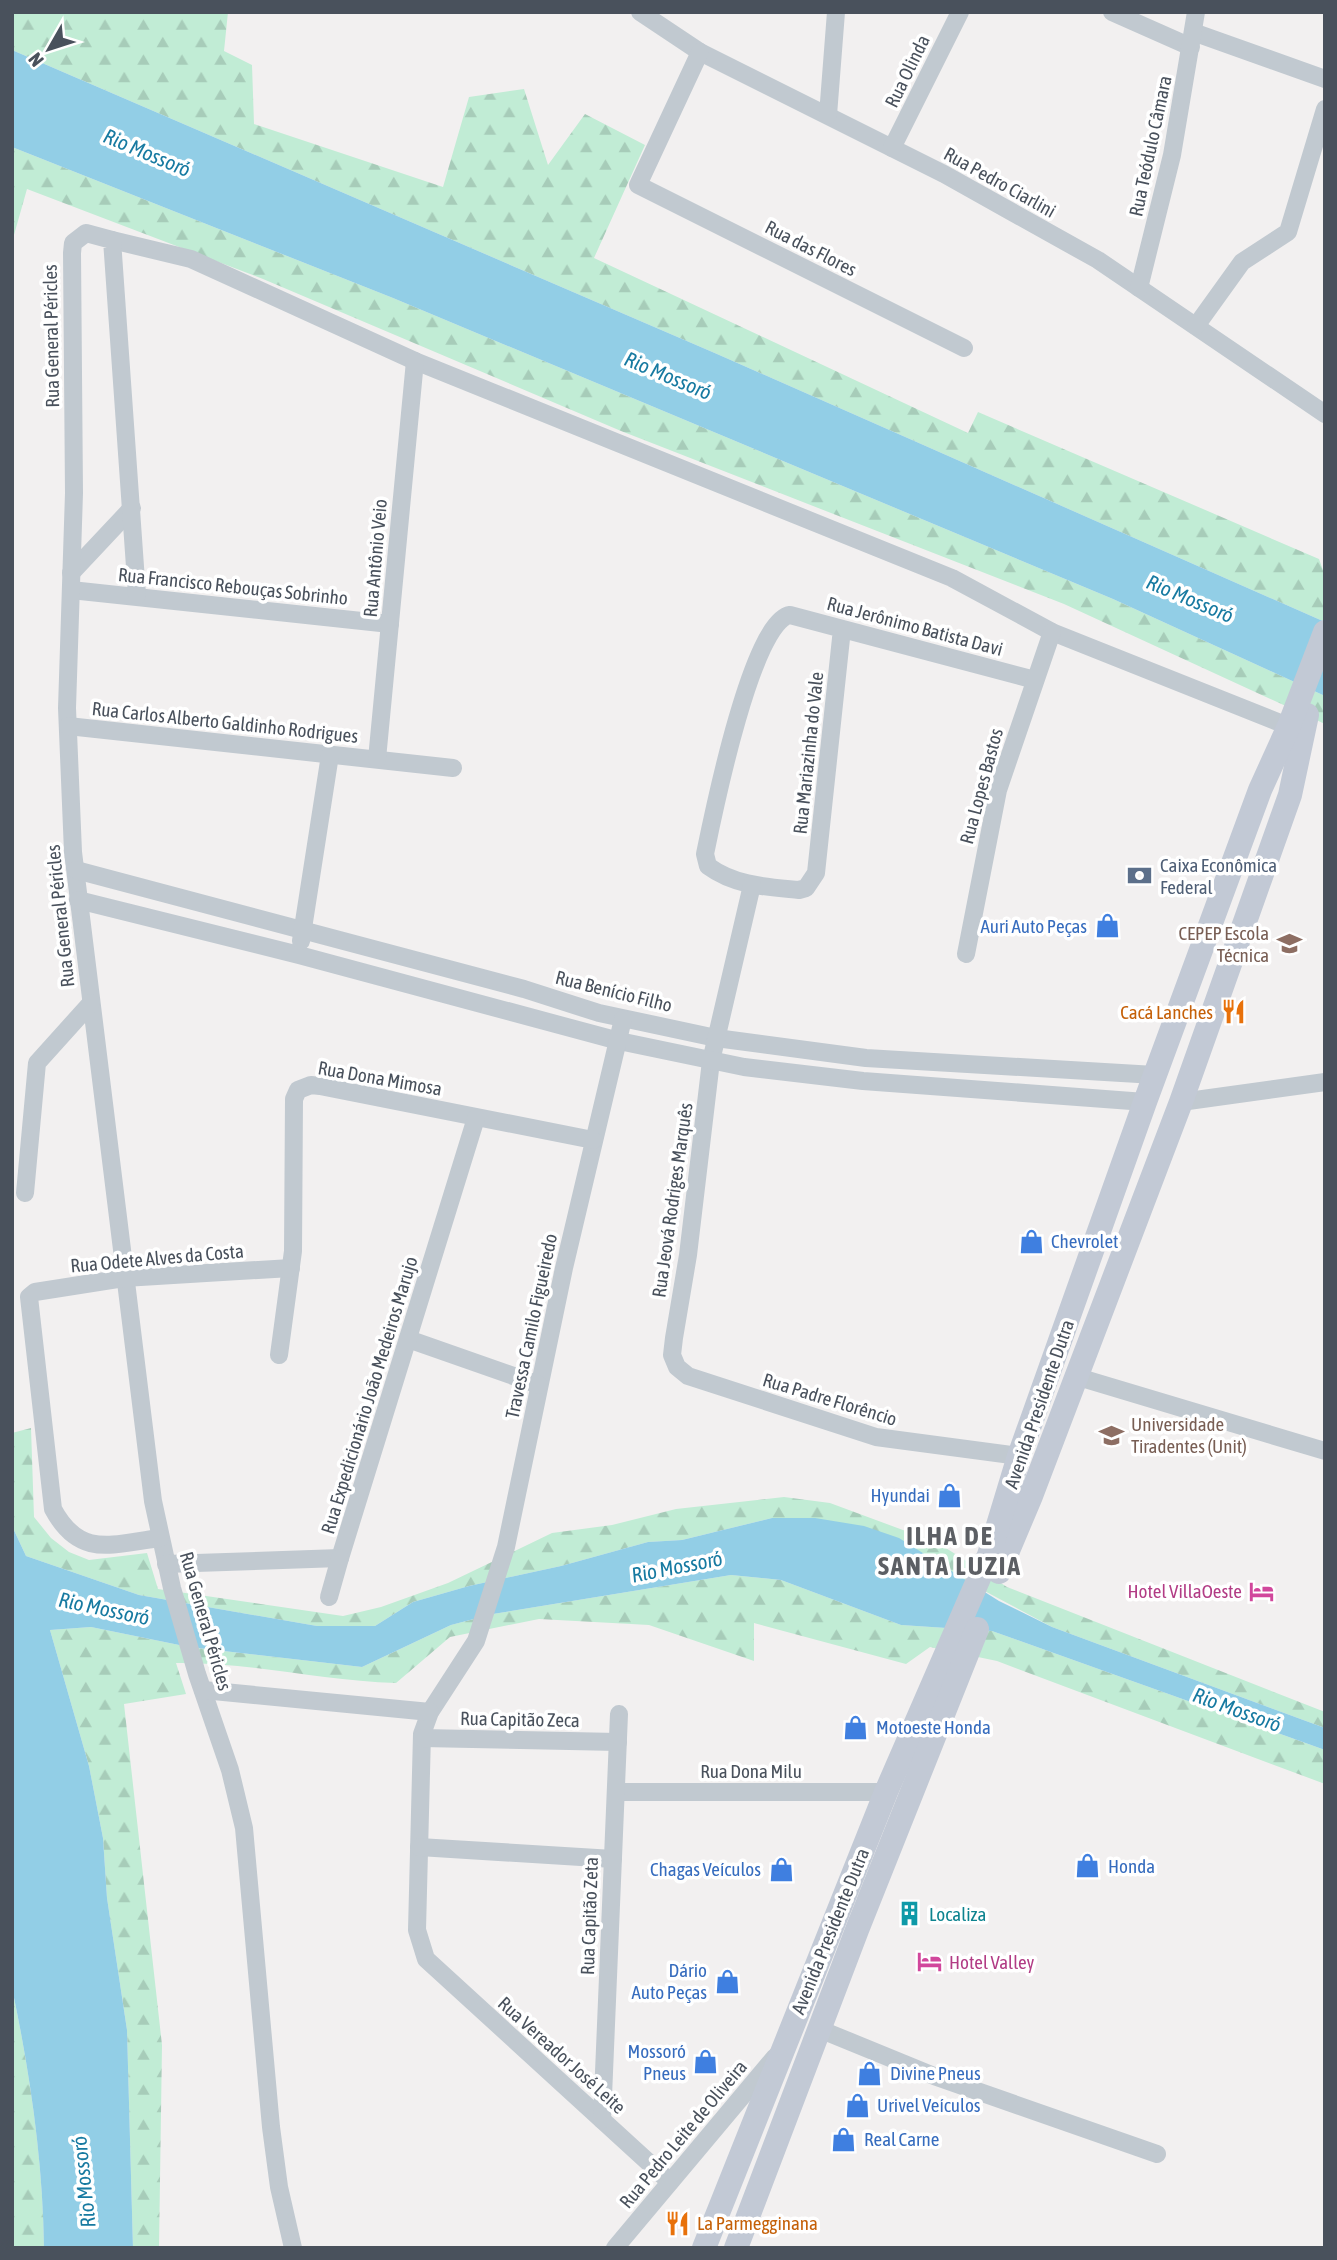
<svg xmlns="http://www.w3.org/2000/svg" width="1337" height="2260" font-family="'Asap Condensed',sans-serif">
<defs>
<pattern id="forest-firs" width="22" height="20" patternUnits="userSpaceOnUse" patternTransform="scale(1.75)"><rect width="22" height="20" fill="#c1ecd5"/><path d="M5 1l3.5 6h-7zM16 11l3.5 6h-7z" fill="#a7ccb9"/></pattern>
</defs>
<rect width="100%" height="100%" fill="#f2f0f0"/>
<g fill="url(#forest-firs)">
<polygon points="12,12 228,12 224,51 252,65 254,124 443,187 469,97 524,89 548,165 585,114 645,145 594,258 968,433 978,412 1319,559 1325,576 1325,622 717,354 12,50"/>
<polygon points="12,147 393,298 1113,599 1325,696 1325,724 1064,604 621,431 263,279 27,189 12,242"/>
<polygon points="31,1428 34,1517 51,1538 69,1552 89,1560 147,1553 158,1589 343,1616 381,1607 448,1583 552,1533 612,1525 676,1509 784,1497 830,1503 938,1543 1007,1587 1325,1712 1325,1728 1052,1627 962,1579 772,1518 682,1540 648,1542 561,1566 469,1586 413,1602 375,1626 317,1626 139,1595 26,1556 12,1526 12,1433"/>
<path d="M731,1575L781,1580L901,1625L992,1631L1325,1750V1784L997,1661L930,1647L906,1664L754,1623V1661L649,1625L539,1619L450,1637L396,1683C322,1681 251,1662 176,1663L186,1694L124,1704L162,2045L159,2248H133L127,2030L107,1898L103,1838L89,1766L50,1630L91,1627L189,1647L362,1667L451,1625L493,1614Z"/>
<path d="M12,1988C30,2073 43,2161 44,2248H12Z"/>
</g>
<g fill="#92cee6">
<polygon points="12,50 717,354 1325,622 1325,696 1113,599 393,298 12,147"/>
<path d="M772,1518H815L864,1526L899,1538L999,1601L1052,1627L1325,1728V1750L992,1631L901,1625L781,1580L731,1575L493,1614L451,1625L362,1667L189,1647L91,1627L50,1630L89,1766L103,1838L107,1898L127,2030L133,2248H44C43,2161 30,2073 12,1988V1526L26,1556L139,1595L317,1626H375L413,1602L469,1586L561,1566L648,1542L682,1540Z"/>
</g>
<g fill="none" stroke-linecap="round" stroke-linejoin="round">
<g stroke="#c1c9d0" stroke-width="18">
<polyline points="640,12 700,52 944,174 1098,260 1325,414"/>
<polyline points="1112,12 1191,47"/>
<polyline points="1193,32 1325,79"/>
<polyline points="700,52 638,185 964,348"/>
<polyline points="828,115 836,12"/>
<polyline points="892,148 960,12"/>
<polyline points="112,240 191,259 415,361 952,578 1052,632 1298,730"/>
<polyline points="1139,288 1172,155 1196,12"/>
<polyline points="1196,326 1242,262 1288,232 1325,109"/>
<polyline points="71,573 132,508"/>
<polyline points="71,590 390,624"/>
<polyline points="137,595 112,240 86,233 73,243 72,253 74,493 67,708 73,852 153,1501 172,1588 197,1674 230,1770 244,1828 271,2127 279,2187 293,2248"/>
<path d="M842,629L816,873L806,888L799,890C768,887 735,886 708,866L705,854C713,815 752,621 790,615L1035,680"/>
<polyline points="68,726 453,768"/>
<polyline points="377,759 415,361"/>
<polyline points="76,870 524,989 599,1013 716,1038 866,1058 1155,1075"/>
<polyline points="752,885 711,1061 688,1255 674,1338 672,1355 677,1367 688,1376 876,1437 1019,1456"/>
<polyline points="78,900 299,955 619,1041 744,1067 863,1081 1145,1102"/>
<polyline points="301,941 330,755"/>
<polyline points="966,954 998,790 1052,632"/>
<polyline points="623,1019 564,1268 506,1547 476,1641 430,1712 422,1734 417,1930 426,1959 670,2182"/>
<polyline points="1181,1102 1325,1082"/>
<polyline points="25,1193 37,1063 91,1003"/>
<polyline points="408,1339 539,1385"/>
<polyline points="279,1355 293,1251 294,1099 298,1090 311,1085 320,1086 593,1140"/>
<polyline points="1078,1377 1325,1451"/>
<path d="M160,1538C112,1544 80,1559 53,1509L29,1297L35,1292L124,1278L291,1268"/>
<polyline points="166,1564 340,1558 476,1118"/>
<polyline points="329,1597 340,1558"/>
<polyline points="203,1690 430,1712"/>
<polyline points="422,1738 618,1742"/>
<polyline points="616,1792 886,1792"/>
<polyline points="419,1847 613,1859"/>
<polyline points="819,2029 934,2076 1157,2154"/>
<polyline points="602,2120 619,1714"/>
<polyline points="615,2248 775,2057"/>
</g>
<g stroke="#c2c9d5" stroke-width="24">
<polyline points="999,1572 1031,1496 1181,1102 1290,795 1307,715"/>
<polyline points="704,2248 886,1792 989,1555 1019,1456 1145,1102 1260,790 1289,726 1325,632"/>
<polyline points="736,2248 857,1930 977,1629"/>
</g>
</g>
<defs>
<symbol id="bank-bare" viewBox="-9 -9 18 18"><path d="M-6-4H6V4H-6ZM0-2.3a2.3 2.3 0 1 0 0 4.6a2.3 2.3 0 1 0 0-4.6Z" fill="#5c6f8a" stroke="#fff" stroke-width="2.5" paint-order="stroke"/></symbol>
<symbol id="shop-bare" viewBox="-9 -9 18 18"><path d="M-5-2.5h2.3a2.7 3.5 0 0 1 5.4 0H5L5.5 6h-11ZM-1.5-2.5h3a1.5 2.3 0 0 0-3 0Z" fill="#3f7fe0" stroke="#fff" stroke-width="2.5" paint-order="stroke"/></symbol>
<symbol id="school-bare" viewBox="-9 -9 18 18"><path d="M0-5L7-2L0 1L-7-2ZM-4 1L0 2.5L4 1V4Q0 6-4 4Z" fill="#8d6e63" stroke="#fff" stroke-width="2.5" paint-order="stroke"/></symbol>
<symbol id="restaurant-bare" viewBox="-9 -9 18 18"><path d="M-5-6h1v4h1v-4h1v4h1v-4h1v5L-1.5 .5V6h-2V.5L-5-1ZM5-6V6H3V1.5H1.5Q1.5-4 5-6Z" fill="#e8710a" stroke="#fff" stroke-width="2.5" paint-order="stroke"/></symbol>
<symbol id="university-bare" viewBox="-9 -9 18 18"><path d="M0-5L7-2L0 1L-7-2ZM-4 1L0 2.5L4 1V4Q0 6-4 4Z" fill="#8d6e63" stroke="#fff" stroke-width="2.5" paint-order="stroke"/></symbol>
<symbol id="hotel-bare" viewBox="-9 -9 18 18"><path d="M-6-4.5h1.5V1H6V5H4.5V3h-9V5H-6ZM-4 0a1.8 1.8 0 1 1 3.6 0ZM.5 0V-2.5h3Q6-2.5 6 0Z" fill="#d1479c" stroke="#fff" stroke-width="2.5" paint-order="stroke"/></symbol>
<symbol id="building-bare" viewBox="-9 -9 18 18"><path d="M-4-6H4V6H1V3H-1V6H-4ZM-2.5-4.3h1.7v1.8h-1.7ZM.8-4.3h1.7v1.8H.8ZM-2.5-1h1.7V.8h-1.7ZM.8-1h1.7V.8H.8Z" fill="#0f9aa8" stroke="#fff" stroke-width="2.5" paint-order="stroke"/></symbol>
</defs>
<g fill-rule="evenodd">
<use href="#bank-bare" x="1122" y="858" width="35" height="35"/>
<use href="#shop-bare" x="1090" y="908" width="35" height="35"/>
<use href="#school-bare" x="1272" y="926" width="35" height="35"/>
<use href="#restaurant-bare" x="1216" y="994" width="35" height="35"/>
<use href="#shop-bare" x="1014" y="1224" width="35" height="35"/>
<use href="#university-bare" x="1094" y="1418" width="35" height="35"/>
<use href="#shop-bare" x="932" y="1478" width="35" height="35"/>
<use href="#hotel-bare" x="1244" y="1574" width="35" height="35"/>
<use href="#shop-bare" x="838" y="1710" width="35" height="35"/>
<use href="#shop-bare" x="1070" y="1848" width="35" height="35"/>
<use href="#shop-bare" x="764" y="1852" width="35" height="35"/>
<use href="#building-bare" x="892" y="1896" width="35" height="35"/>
<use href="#hotel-bare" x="912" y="1944" width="35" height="35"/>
<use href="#shop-bare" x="710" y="1964" width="35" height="35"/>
<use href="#shop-bare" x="688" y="2044" width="35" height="35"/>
<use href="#shop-bare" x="852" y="2056" width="35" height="35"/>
<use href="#shop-bare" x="840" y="2088" width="35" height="35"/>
<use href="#shop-bare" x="826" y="2122" width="35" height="35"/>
<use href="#restaurant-bare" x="660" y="2206" width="35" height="35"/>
</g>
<g text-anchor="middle" stroke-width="7" stroke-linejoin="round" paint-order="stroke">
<g font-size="19" fill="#49515c" stroke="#fff">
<text transform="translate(907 71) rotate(-64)" y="7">Rua Olinda</text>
<text transform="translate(1150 146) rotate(-78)" y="7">Rua Teódulo Câmara</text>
<text transform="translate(1000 182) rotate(29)" y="7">Rua Pedro Ciarlini</text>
<text transform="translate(811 248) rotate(27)" y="7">Rua das Flores</text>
<text transform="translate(51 336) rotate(-91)" y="7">Rua General Péricles</text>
<text transform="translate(375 558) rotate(-85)" y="7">Rua Antônio Veio</text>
<text transform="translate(233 586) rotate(6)" y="7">Rua Francisco Rebouças Sobrinho</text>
<text transform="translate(915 626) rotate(15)" y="7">Rua Jerônimo Batista Davi</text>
<text transform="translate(225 722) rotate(6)" y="7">Rua Carlos Alberto Galdinho Rodrigues</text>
<text transform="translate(808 753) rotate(-84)" y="7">Rua Mariazinha do Vale</text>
<text transform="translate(981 786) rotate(-75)" y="7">Rua Lopes Bastos</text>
<text transform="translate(60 916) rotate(-96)" y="7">Rua General Péricles</text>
<text transform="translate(614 991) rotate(14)" y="7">Rua Benício Filho</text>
<text transform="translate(380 1078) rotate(10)" y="7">Rua Dona Mimosa</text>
<text transform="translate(672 1200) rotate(-82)" y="7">Rua Jeová Rodriges Marquês</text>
<text transform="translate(157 1258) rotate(-5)" y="7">Rua Odete Alves da Costa</text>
<text transform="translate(531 1326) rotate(-78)" y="7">Travessa Camilo Figueiredo</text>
<text transform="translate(369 1395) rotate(-73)" y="7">Rua Expedicionário João Medeiros Marujo</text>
<text transform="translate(830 1399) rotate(17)" y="7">Rua Padre Florêncio</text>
<text transform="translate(1039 1404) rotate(-71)" y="7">Avenida Presidente Dutra</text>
<text transform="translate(206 1621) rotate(74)" y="7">Rua General Péricles</text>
<text transform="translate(520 1719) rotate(1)" y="7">Rua Capitão Zeca</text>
<text x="751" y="1778">Rua Dona Milu</text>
<text transform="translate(589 1916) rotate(-88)" y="7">Rua Capitão Zeta</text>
<text transform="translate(830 1931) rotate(-68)" y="7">Avenida Presidente Dutra</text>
<text transform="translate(562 2055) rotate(42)" y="7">Rua Vereador José Leite</text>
<text transform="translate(683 2134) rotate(-50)" y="7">Rua Pedro Leite de Oliveira</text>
</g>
<g font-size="19" fill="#4e5e75" stroke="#fff" text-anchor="start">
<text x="1160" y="872">Caixa Econômica<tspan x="1160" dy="22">Federal</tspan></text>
</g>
<g font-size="19" fill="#366cbe" stroke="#fff" text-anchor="start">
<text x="1087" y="933" text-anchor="end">Auri Auto Peças</text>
<text x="1051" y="1248">Chevrolet</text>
<text x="930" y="1502" text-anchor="end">Hyundai</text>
<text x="876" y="1734">Motoeste Honda</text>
<text x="1108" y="1873">Honda</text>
<text x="761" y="1876" text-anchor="end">Chagas Veículos</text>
<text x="707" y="1977" text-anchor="end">Dário<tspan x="707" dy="22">Auto Peças</tspan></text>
<text x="686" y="2058" text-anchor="end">Mossoró<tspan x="686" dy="22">Pneus</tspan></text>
<text x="890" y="2080">Divine Pneus</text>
<text x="877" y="2112">Urivel Veículos</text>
<text x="864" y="2146">Real Carne</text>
</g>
<g font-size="19" fill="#785e54" stroke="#fff" text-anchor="end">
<text x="1269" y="940">CEPEP Escola<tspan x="1269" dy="22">Técnica</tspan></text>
<text x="1131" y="1431" text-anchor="start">Universidade<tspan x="1131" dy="22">Tiradentes (Unit)</tspan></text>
</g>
<g font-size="19" fill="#c56008" stroke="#fff" text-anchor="end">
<text x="1213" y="1019">Cacá Lanches</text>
<text x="697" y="2230" text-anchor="start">La Parmegginana</text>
</g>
<g font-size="19" fill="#b23c85" stroke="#fff" text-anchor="end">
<text x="1242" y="1598">Hotel VillaOeste</text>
<text x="949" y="1969" text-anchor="start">Hotel Valley</text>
</g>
<g font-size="19" fill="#0d838f" stroke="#fff" text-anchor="start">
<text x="929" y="1921">Localiza</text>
</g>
<g font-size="21" font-style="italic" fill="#177aa1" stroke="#fff">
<text transform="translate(147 153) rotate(23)" y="7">Rio Mossoró</text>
<text transform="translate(668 376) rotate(23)" y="7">Rio Mossoró</text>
<text transform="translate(1190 599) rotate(23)" y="7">Rio Mossoró</text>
<text transform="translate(677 1567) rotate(-11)" y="7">Rio Mossoró</text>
<text transform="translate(104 1609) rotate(12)" y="7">Rio Mossoró</text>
<text transform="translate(1237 1710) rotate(20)" y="7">Rio Mossoró</text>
<text transform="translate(84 2182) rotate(-96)" y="7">Rio Mossoró</text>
</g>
<g font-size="26" font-weight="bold" letter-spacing="2" fill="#5c5f64" stroke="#fff">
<text x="950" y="1545">ILHA DE<tspan x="950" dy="30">SANTA LUZIA</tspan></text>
</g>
</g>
<rect width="1337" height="2260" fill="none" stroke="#49515c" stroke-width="28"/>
<g transform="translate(49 49) rotate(231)" stroke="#ffffff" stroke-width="5" paint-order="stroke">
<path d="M0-5L12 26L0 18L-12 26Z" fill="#49515c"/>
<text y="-10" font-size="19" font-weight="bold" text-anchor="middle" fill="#49515c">N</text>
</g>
</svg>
